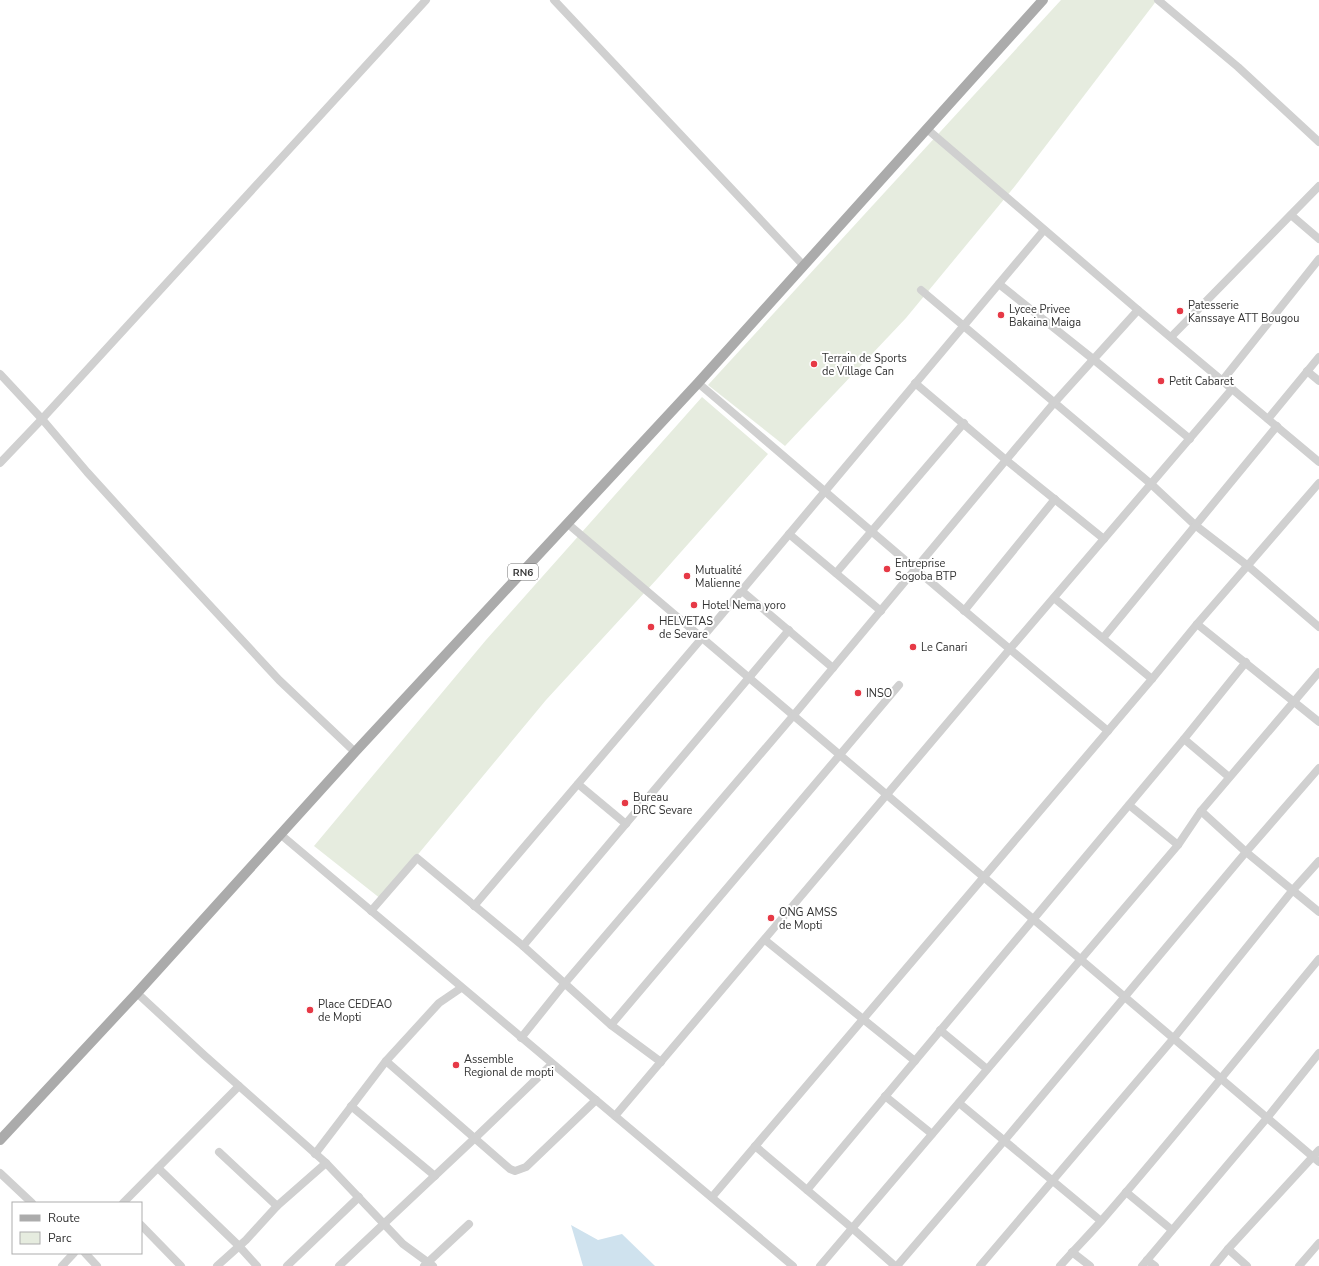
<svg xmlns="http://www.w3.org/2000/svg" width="1319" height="1266" font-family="'Nunito Sans',sans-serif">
<rect width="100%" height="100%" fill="#fff"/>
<g fill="#e6ecdf">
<polygon points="1061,0 1157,0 1015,186 906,318 785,446 708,385"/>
<polygon points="702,397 768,454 657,579 546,700 381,899 314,846 486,640"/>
</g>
<polygon fill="#cfe2ee" points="571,1225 598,1240 622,1234 655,1266 583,1266"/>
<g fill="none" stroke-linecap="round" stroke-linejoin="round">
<g stroke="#d0d0d0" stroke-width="8">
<polyline points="554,0 804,266"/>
<polyline points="1158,0 1238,67 1319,142"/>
<polyline points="927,129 1138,310 1319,462"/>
<polyline points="1291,215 1319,239"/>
<polyline points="999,284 1093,359 1190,439"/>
<polyline points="921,290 1151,484 1195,525 1248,566 1319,627"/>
<polyline points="1171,337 1319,186"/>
<polyline points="1307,371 1319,381"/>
<polyline points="0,374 42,419 87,472 137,527 279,680 355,752"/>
<polyline points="1222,381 1319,259"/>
<path d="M698,383C835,499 969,617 1108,731"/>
<polyline points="915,383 1006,460 1104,539"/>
<polyline points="1268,419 1319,357"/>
<polyline points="0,463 42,419 426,0"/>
<polyline points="568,524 1319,1162"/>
<polyline points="789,534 881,611"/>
<polyline points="836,573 964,423"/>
<polyline points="742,591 833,668"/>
<polyline points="1054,598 1152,679"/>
<polyline points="964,611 1055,499"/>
<polyline points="1197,624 1319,722"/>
<polyline points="1103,638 1277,426"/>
<polyline points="1184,739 1229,777"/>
<polyline points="578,784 626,824"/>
<polyline points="1129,805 1178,845"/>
<polyline points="1201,811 1246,852 1319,912"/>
<polyline points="280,834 793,1266"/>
<polyline points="474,906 702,638 1044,230"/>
<polyline points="371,911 417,858 523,946 611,1025 661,1062"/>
<polyline points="765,940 915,1061"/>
<polyline points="523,946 789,630"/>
<polyline points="137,993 204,1055 326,1163 403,1244 433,1266"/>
<polyline points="611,1025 899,685"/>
<polyline points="940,1030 987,1069"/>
<polyline points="521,1038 565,983 793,716 1006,460 1054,403 1138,310"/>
<polyline points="386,1061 510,1169 515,1171 526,1167 596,1100"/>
<polyline points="885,1096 932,1134"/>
<polyline points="959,1103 1101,1221"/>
<polyline points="351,1106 435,1176"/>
<polyline points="615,1116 1009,650 1232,389"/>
<polyline points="755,1146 852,1228 895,1266"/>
<polyline points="219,1152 277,1206"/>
<polyline points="315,1154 386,1061 439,1003 461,988"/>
<polyline points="158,1168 239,1246 257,1266"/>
<polyline points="0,1173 32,1203"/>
<polyline points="807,1190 1184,739 1246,662"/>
<polyline points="1126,1192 1172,1230"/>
<polyline points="712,1197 1152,679 1197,624 1319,483"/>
<polyline points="123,1203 239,1086"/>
<polyline points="141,1225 181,1266"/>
<polyline points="1072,1252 1090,1266"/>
<polyline points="85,1253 97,1266"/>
<polyline points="1147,1260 1155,1266"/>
<polyline points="62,1266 74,1253"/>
<polyline points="217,1266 246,1240 277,1206 326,1163"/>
<polyline points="287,1266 359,1197"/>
<polyline points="339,1266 475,1138 552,1064"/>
<polyline points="424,1266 469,1224"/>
<polyline points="820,1266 1178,845 1201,811 1319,672"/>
<polyline points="897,1266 1004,1141 1246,852 1319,768"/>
<polyline points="980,1266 1173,1039 1292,891 1319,861"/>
<path d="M1060,1266C1074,1250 1089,1235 1103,1219C1177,1134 1247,1046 1319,959"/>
<polyline points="1142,1266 1267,1118 1319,1053"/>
<polyline points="1214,1266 1228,1249"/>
<polyline points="1247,1266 1228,1249 1319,1150"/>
<polyline points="1299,1266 1319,1243"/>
</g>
<polyline stroke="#ababab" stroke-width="10" points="0,1140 137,993 355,752 698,383 1043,0"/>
</g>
<g fill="#e63946" stroke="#fff" stroke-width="1.5">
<circle cx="1180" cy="311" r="4"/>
<circle cx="1001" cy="315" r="4"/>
<circle cx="814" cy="364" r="4"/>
<circle cx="1161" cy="381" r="4"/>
<circle cx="887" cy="569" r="4"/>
<circle cx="687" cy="576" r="4"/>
<circle cx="694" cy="605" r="4"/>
<circle cx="651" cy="627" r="4"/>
<circle cx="913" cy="647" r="4"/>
<circle cx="858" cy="693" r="4"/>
<circle cx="625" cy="803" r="4"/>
<circle cx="771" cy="918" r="4"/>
<circle cx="310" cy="1010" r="4"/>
<circle cx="456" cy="1065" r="4"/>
</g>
<g text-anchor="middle" stroke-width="4" stroke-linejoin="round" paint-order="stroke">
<rect fill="#fff" stroke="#707070" stroke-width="1" x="508" y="564" width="30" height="16" rx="3"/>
<g font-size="10" font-weight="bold" fill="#333">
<text x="523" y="576">RN6</text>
</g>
<g font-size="11" fill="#333" stroke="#fff" text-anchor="start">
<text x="1188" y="309">Patesserie<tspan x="1188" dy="13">Kanssaye ATT Bougou</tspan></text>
<text x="1009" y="313">Lycee Privee<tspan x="1009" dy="13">Bakaina Maiga</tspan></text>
<text x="822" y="362">Terrain de Sports<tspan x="822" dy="13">de Village Can</tspan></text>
<text x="1169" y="385">Petit Cabaret</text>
<text x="895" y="567">Entreprise<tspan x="895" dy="13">Sogoba BTP</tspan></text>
<text x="695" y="574">Mutualité<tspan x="695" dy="13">Malienne</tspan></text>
<text x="702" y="609">Hotel Nema yoro</text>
<text x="659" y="625">HELVETAS<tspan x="659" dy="13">de Sevare</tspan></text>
<text x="921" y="651">Le Canari</text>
<text x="866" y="697">INSO</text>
<text x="633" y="801">Bureau<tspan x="633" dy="13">DRC Sevare</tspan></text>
<text x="779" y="916">ONG AMSS<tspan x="779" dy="13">de Mopti</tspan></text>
<text x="318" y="1008">Place CEDEAO<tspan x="318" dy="13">de Mopti</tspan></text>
<text x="464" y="1063">Assemble<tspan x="464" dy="13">Regional de mopti</tspan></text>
</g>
</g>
<rect x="12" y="1202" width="130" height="52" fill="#ffffff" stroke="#adadad"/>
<rect x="20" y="1215" width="20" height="6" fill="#ababab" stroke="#adadad"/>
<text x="48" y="1222" font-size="12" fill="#333333">Route</text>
<rect x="20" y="1232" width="20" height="12" fill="#e6ecdf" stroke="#adadad"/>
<text x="48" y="1242" font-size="12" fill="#333333">Parc</text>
</svg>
